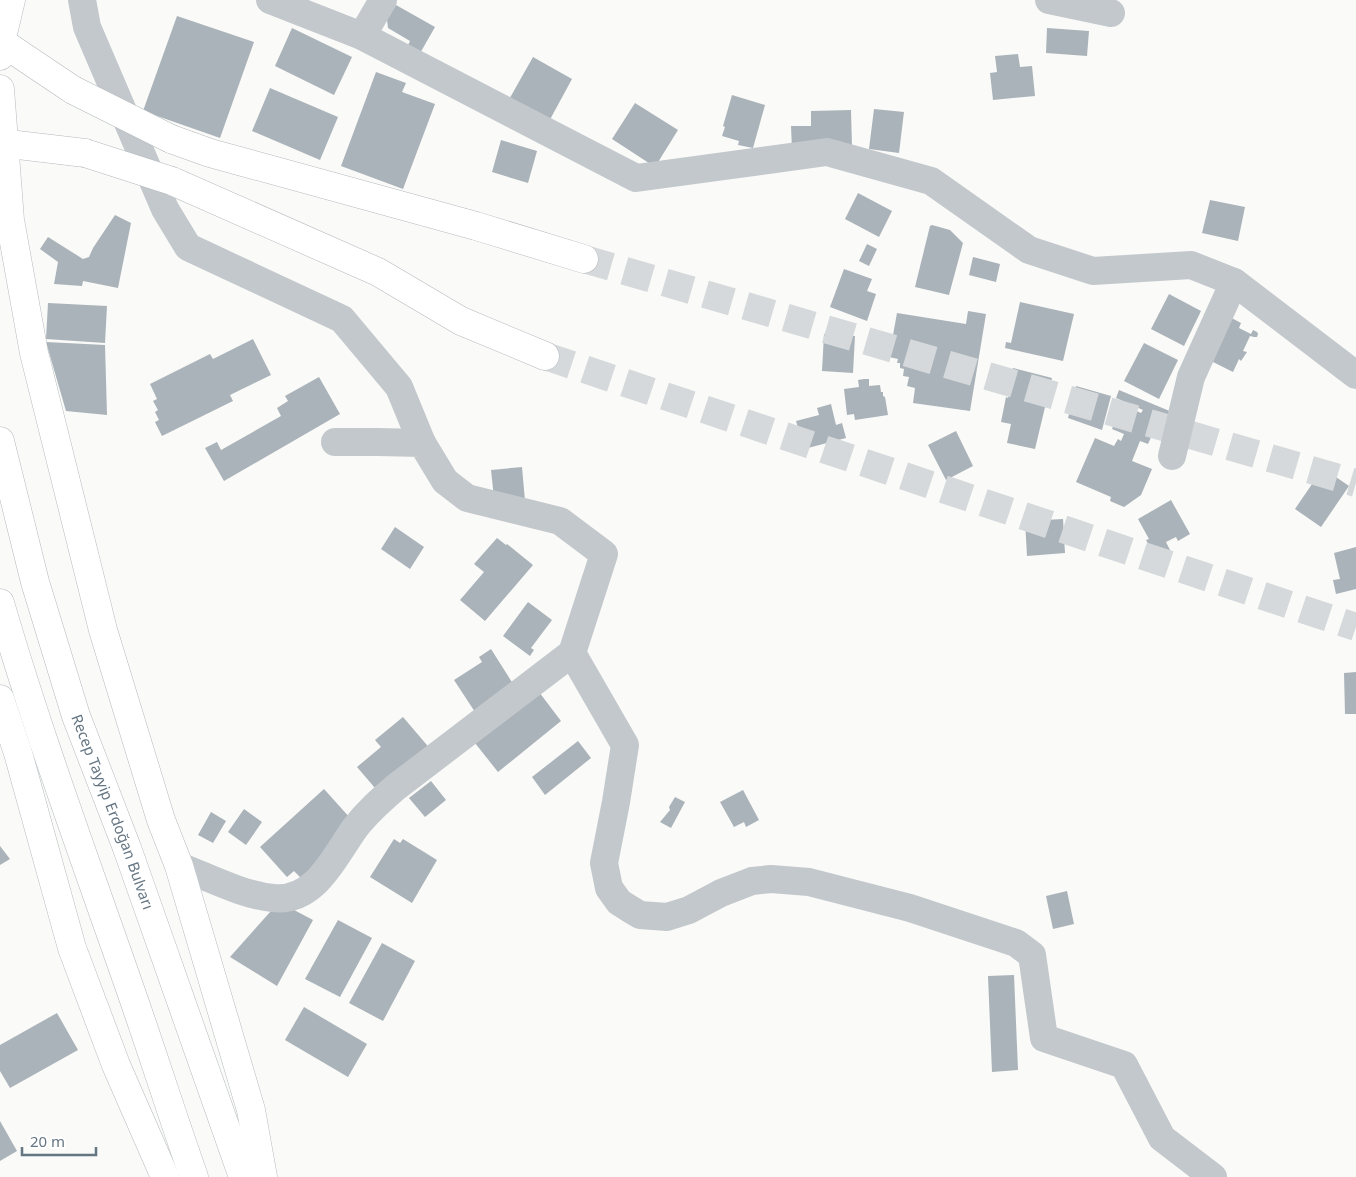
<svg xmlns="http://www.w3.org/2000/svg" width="1356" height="1177" font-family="'Noto Sans',sans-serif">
<rect width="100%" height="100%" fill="#fafaf8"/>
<g fill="#aab3b9">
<polygon points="396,5 435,27 419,55 407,47 410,41 388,28 387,20"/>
<polygon points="177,16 254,42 220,138 143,111"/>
<polygon points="292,28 352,57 334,95 275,66"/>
<polygon points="1047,28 1089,31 1087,56 1046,53"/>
<polygon points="1018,54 1020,67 1032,66 1035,96 993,100 990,73 997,72 995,56"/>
<polygon points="533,57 572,79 547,125 507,103"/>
<polygon points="376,72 406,83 402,92 435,104 403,189 341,166"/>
<polygon points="270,88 338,117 320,160 252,131"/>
<polygon points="732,95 765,105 753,148 738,145 739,141 722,136 725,127 723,126"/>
<polygon points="635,103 678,130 655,167 612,139"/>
<polygon points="874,109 904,112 899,153 869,149"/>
<polygon points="851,110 852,147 792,150 791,126 811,126 811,111"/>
<polygon points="501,140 537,151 528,183 492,172"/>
<polygon points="858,193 892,211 879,237 845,219"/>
<polygon points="1210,200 1245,207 1238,241 1202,233"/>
<polygon points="115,215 131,223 118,288 83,281 82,286 54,284 58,262 40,249 48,237 83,259 89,257 93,248"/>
<polygon points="932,225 950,230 963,243 949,295 915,287 930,226"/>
<polygon points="867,244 877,249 869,266 859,261"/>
<polygon points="973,257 1000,264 996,282 969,275"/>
<polygon points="844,269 872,279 867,291 876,294 867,321 830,307"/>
<polygon points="1169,294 1201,311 1184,346 1151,329"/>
<polygon points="1020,302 1074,314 1063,361 1005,348 1006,342 1011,343"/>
<polygon points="48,303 107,306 105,343 46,339"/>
<polygon points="968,311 986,314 970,411 913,403 915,388 907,386 909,377 903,376 904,369 900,368 900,363 897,363 898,359 889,357 897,313 966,324"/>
<polygon points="1226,315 1241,323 1239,328 1251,334 1253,330 1257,332 1258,334 1257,337 1254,337 1250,336 1243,351 1247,352 1241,361 1239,359 1233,372 1205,358"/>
<polygon points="824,334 855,336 853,373 822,371"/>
<polygon points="253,339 271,375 230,395 233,401 162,436 155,422 159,420 155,412 158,410 153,401 157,399 150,384 210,354 213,359"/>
<polygon points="46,342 105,345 107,415 66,411"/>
<polygon points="1144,343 1178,360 1159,399 1124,381"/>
<polygon points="1013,368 1052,378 1035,449 1007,443 1011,424 1001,422 1006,397 1008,398 1012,386 1009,385"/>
<polygon points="319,377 340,414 224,481 205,448 217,442 221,450 281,416 277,408 288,401 285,396"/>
<polygon points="864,379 869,379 869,386 880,385 881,392 883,392 883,396 885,397 888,415 855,420 854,414 847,415 844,389 859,387 858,380"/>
<polygon points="1076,386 1111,396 1102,430 1068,418"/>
<polygon points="1119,390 1172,412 1169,420 1160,417 1148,444 1140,441 1132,461 1152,469 1141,495 1124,507 1110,501 1111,497 1076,482 1095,438 1114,446 1118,439 1121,441 1124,434 1112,429 1122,405 1141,413 1143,410 1116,398"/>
<polygon points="831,404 836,425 842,423 846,438 804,449 796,421 819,415 817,408"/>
<polygon points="956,431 973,466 946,480 928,445"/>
<polygon points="522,467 525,501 494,498 491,470"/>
<polygon points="1323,468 1349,486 1321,527 1295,509"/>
<polygon points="1171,500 1190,534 1178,541 1176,537 1166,542 1171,552 1157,560 1146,540 1149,539 1138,519"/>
<polygon points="1063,519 1065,553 1027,556 1025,521"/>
<polygon points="395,527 424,547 410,569 381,549"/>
<polygon points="497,538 506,545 507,544 533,565 485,621 460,600 484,572 474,564"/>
<polygon points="1356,547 1356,589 1336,594 1333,580 1340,579 1334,553"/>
<polygon points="528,602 552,620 531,648 534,650 530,656 503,636"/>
<polygon points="491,649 515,687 475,712 454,680 482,662 479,657"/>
<polygon points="1356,672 1356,714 1345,714 1344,673"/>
<polygon points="539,692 561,721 498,772 475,743"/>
<polygon points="403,717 432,751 381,795 357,767 381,747 375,740"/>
<polygon points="578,741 591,758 545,795 532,777"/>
<polygon points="431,781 446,800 425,817 409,798"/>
<polygon points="324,789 351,819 345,837 301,878 294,871 287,877 260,847"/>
<polygon points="743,790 759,820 746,827 744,822 734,827 720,802"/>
<polygon points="675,797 685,802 671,828 660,822 670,810 669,807"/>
<polygon points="244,809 262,822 246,845 228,832"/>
<polygon points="211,812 226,821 213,843 198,835"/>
<polygon points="394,839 400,843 403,839 437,860 412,903 370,877"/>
<polygon points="0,846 10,859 0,865"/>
<polygon points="1067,891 1074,924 1053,929 1046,896"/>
<polygon points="279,902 313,920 277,986 230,957"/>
<polygon points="338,920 372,938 340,997 305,979"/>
<polygon points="382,943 415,961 383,1021 349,1003"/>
<polygon points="1014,975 1018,1070 992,1072 988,976"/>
<polygon points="304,1007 367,1044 348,1077 285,1040"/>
<polygon points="57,1013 78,1050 10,1088 0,1071 0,1045"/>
<polygon points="0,1121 17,1151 0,1161"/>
</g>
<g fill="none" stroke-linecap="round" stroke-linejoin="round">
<g stroke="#d5d9db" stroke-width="28" stroke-dasharray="28 14" stroke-linecap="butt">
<polyline points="584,259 1356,483"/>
<polyline points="545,356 1356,627"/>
</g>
<defs>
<g id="major">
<polyline points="0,41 73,90"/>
<polyline points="0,56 1,42 11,0"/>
<polyline points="0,89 10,220 34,353 103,630 161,820 179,866 251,1110 263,1177"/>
<polyline points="171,139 210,153 476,226 584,259"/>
<polyline points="0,143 85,153"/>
<polyline points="172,181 378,272 461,321 545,356"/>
<path id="s1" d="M0,441L35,582L76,716L127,848L243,1177"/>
<path d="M0,603C37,730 83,854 127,980C150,1045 171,1112 194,1177"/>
<polyline points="0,699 18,753 72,948 116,1065 165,1177"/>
</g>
</defs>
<use href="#major" stroke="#b5babe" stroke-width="29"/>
<g stroke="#c3c8cc" stroke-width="28">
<polyline points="82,0 87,27 165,209 188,247 342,319 399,387 422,443"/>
<polyline points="270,0 362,36 636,178 827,152 931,181 1029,250 1093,271 1191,265 1234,282 1356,375"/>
<polyline points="1049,0 1111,13"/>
<polyline points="362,36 383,0"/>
<polyline points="1172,456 1191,377 1234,282"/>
<polyline points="572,653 625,745 616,802 604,863 609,888 619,902 630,909 640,915 667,917 689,910 721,893 752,881 771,879 809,882 910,908 1016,943 1032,955 1044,1038 1124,1065 1162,1138 1213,1177"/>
<path d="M179,866C208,877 242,895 273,898C315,903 334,857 355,828C367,812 381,800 396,787L572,653L604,554L560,521L467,498L445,481L422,443L378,442H335"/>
</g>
<use href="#major" stroke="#fff" stroke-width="28"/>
<defs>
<g id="major-bridge">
<polyline points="73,90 171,139"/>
<polyline points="85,153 172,181"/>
</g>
</defs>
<use href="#major-bridge" stroke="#b5babe" stroke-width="29" stroke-linecap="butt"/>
<use href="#major-bridge" stroke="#fff" stroke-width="28"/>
</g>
<g text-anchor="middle" stroke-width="5" stroke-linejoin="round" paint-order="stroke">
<g font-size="15" fill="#657683" stroke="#fff">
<text dy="5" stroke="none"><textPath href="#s1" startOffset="388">Recep Tayyip Erdoğan Bulvarı</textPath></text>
</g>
</g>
<path d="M22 1147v8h74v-8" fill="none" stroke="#657683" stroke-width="2.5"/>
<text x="30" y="1147" font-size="15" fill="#657683" stroke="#ffffff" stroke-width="4" paint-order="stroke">20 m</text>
</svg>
